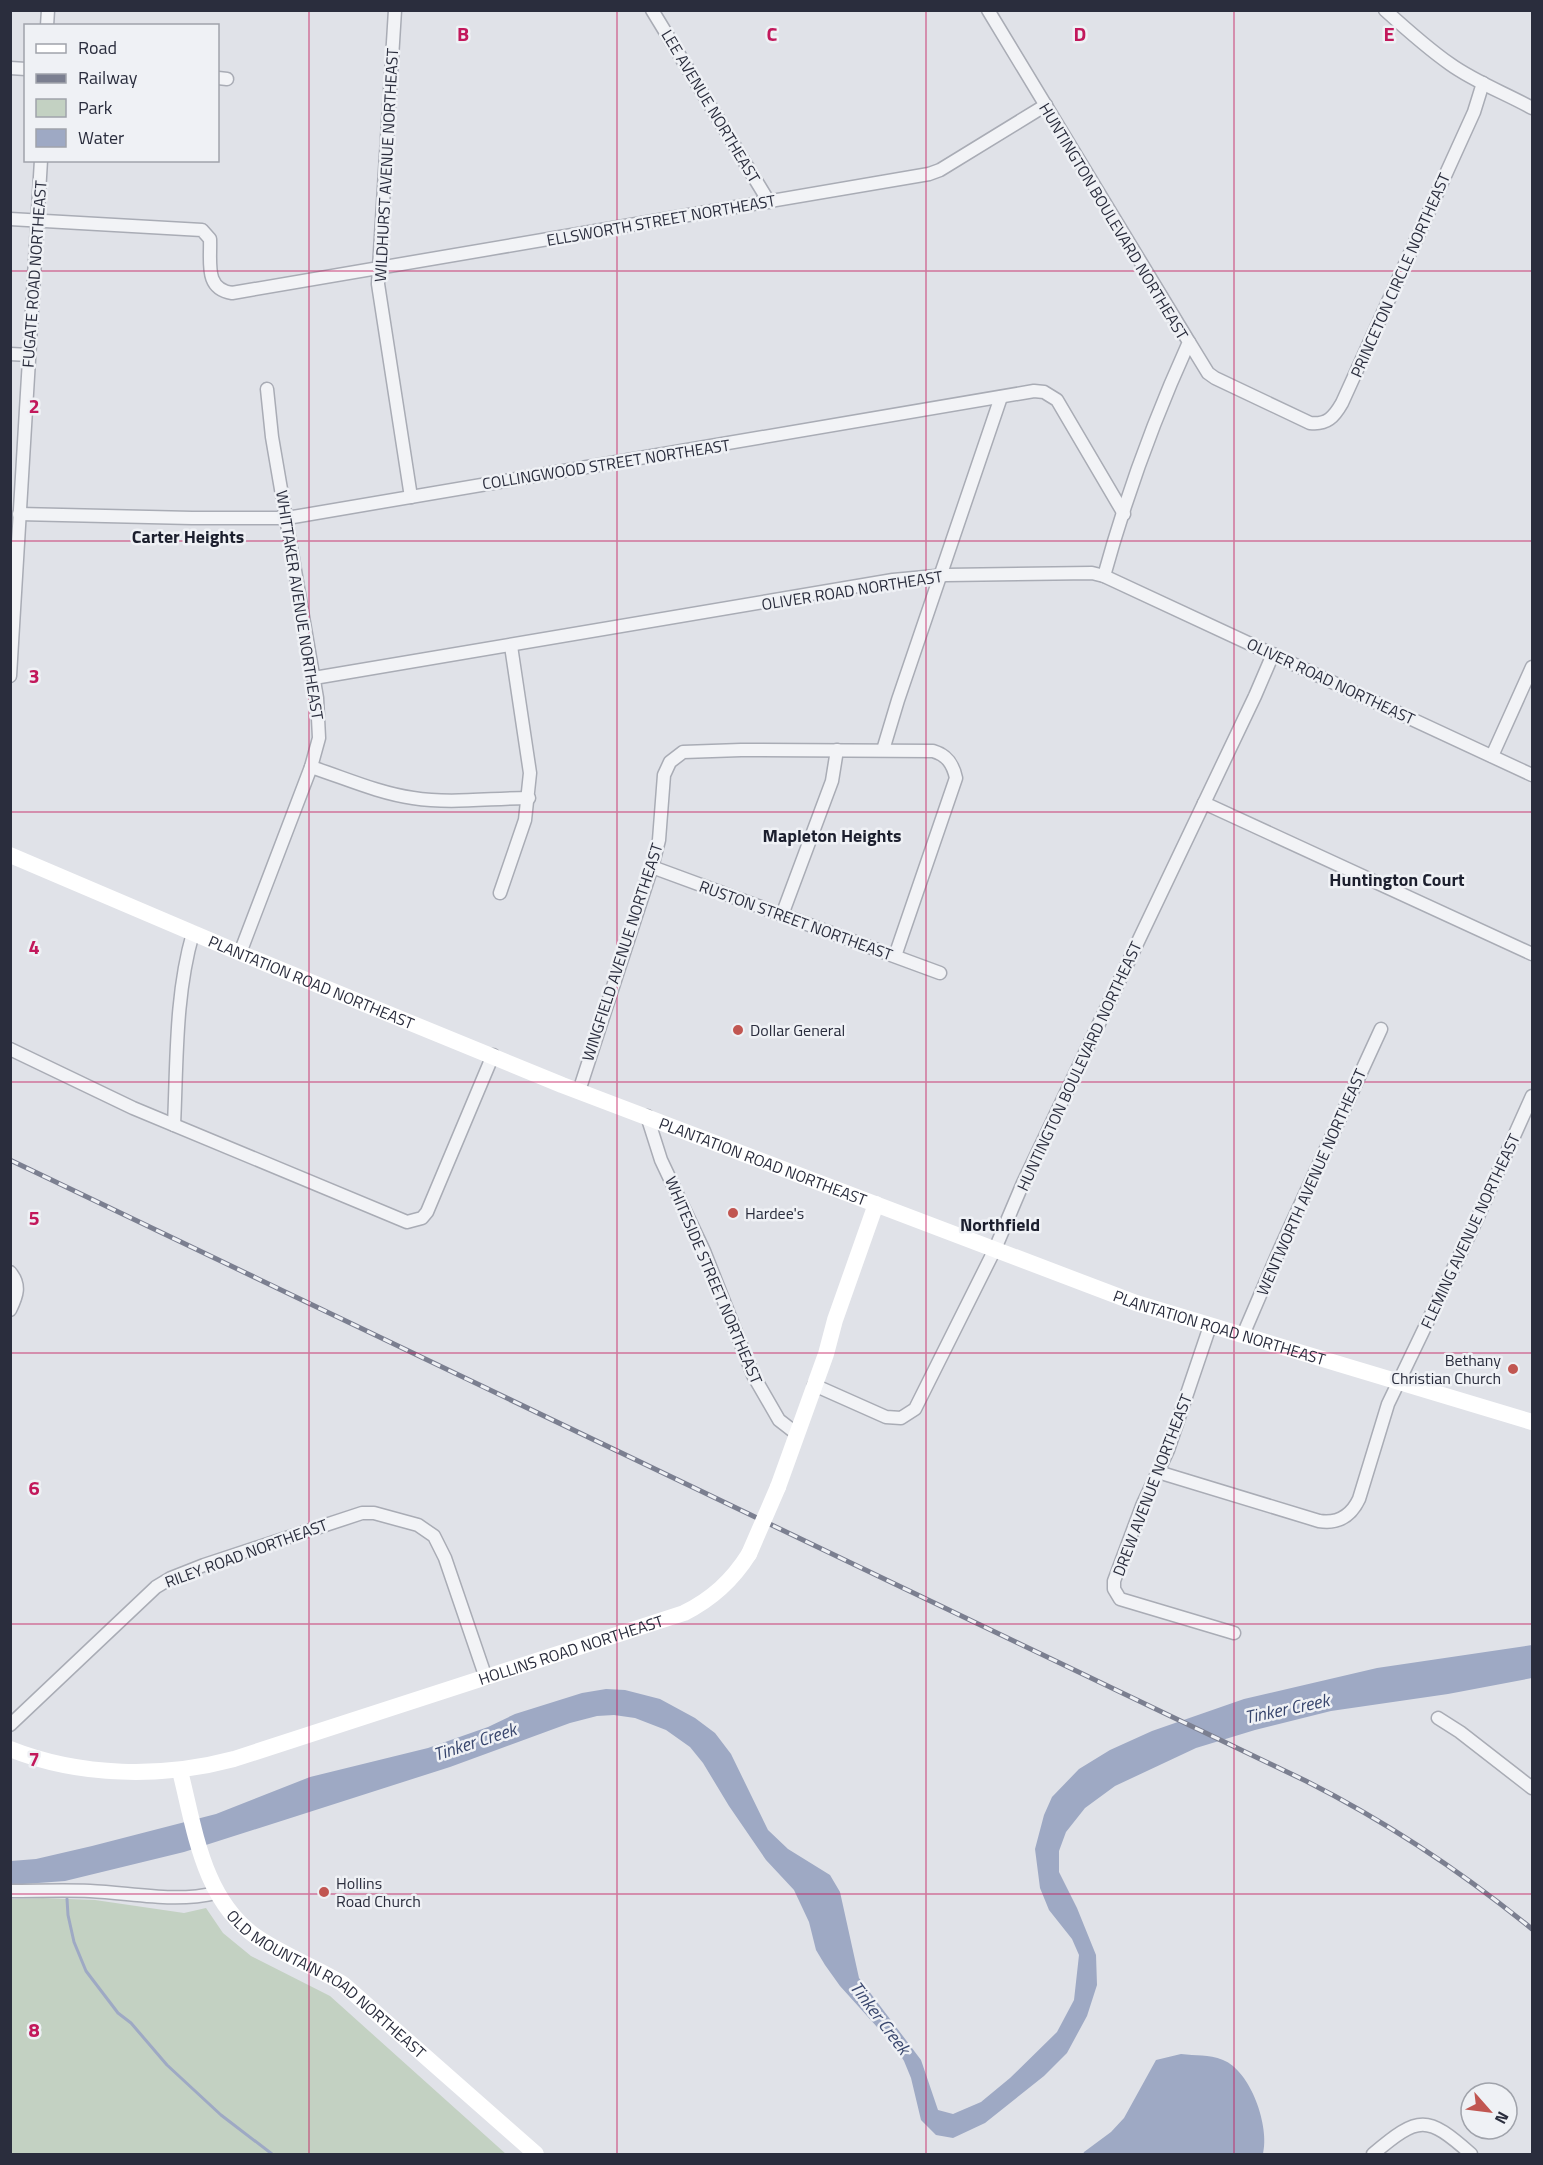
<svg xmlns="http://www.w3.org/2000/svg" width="1543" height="2165" font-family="'Titillium Web',sans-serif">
<rect width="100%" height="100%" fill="#e0e2e8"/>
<polygon fill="#c3d1c2" points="43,1898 95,1900 184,1913 206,1908 223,1933 251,1956 330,1996 506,2154 11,2154 11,1899"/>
<g fill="#9ea9c4">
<polygon points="1532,1645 1532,1678 1448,1694 1331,1711 1255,1730 1196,1748 1115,1786 1085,1808 1066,1832 1059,1851 1059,1872 1077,1908 1096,1955 1097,1985 1087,2016 1067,2053 1044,2076 985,2123 953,2138 936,2135 921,2120 911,2078 904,2061 896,2048 840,1986 825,1965 816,1950 809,1922 794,1890 766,1860 729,1806 703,1763 690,1747 666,1730 635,1718 614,1715 597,1716 570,1723 450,1767 184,1852 65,1881 11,1885 11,1861 36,1859 92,1846 216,1814 310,1777 428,1748 488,1727 515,1714 582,1693 606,1689 625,1690 660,1699 695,1718 715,1733 731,1754 768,1830 788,1849 830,1875 840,1892 859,1978 921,2060 938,2110 953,2114 981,2102 1010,2078 1057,2032 1074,2000 1079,1955 1072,1939 1049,1910 1040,1888 1035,1849 1044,1815 1052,1797 1079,1769 1110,1750 1152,1731 1244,1699 1377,1668"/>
<path d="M1181,2054C1196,2056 1208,2054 1223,2060C1251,2071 1270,2127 1263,2154H1083L1084,2152L1111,2132L1124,2118L1156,2060Z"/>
</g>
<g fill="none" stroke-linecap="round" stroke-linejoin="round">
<polyline stroke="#9ea9c4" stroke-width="3" points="67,1899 68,1915 74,1942 86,1971 118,2013 131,2023 167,2065 221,2115 272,2154"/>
<defs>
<g id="street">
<polyline points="395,10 378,284 411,497"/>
<polyline points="652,10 769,202"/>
<path d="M988,10L1189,342C1155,417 1126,496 1104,576"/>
<path d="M1385,10C1406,29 1427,48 1450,64C1475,82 1505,93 1532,108"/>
<polyline points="47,26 48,10"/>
<polyline points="10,68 26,69"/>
<polyline points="218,78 227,79"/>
<path d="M10,219L202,230L210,239C211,262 204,289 232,293L929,174L940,170L1046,105"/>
<path d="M1189,342L1208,373L1215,378L1310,423C1327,425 1334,417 1342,403L1474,112L1483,83"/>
<polyline points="10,354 29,355"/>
<polyline points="19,514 192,518 287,518 1034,391 1044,392 1057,400 1124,514"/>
<polyline points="10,676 41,160"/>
<polyline points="314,678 893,580 946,575 1092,573 1104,576 1532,775"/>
<polyline points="883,750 898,700 1001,397"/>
<polyline points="1492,756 1532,667"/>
<path d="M311,767C345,778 378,793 413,798C451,804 491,798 529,798"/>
<polyline points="1204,803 1532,954"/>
<polyline points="652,867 940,973"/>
<polyline points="500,893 525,820 530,773 511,646"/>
<polyline points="782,915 832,781 837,750"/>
<polyline points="240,953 311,767 319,738 317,698 272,437 267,389"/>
<polyline points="10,1049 133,1108 407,1222 422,1218 427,1212 493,1055"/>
<path d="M579,1091L652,867L659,840L664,775L670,762L683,752L741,750L933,751C947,755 953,764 956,778L895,956"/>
<polyline points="647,1116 661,1160 704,1251 753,1375 779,1420 797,1434"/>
<path d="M174,1125C177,1062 175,995 193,933"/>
<path d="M10,1272C21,1285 17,1296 10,1310"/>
<polyline points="1210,1326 1168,1450 1142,1506 1114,1581 1114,1589 1120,1599 1234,1633"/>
<polyline points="1243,1335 1279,1251 1381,1029"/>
<polyline points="814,1385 886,1417 901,1418 915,1409 995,1249 1023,1183 1255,696 1273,654"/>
<path d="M1158,1472L1319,1521C1338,1524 1351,1516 1359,1499L1388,1404L1476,1221L1532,1096"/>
<polyline points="1438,1718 1460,1732 1532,1788"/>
<polyline points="10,1725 156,1587 171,1578 204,1565 362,1513 374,1513 418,1525 434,1536 445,1558 486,1678"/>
<path d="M10,1891C37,1891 64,1890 90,1891C133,1893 174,1903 216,1893"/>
<path d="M1373,2154C1419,2115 1427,2115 1471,2154"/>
</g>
</defs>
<use href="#street" stroke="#a9acb5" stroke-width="15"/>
<use href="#street" stroke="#f2f3f6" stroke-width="12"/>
<g stroke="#fff" stroke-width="16">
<path id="s1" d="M10,855L240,953L562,1085L1136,1303L1532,1422"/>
<polyline points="778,1487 826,1354 835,1320 876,1204"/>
<path id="s2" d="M10,1749C80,1777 163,1778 234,1759L684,1613C712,1599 732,1581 749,1554"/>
<path id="s3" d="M180,1771C195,1830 203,1901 258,1938C285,1956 315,1967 343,1984L536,2154"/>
</g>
<defs>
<path id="rail" d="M10,1160L1306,1781C1387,1822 1462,1872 1532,1929"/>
</defs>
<use href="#rail" stroke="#7b7f90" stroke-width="5"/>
<use href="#rail" stroke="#eff1f5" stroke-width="3" stroke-dasharray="9" stroke-linecap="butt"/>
<polyline stroke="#fff" stroke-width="16" points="749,1554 778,1487"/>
</g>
<path fill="none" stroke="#c2185b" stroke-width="1.5" stroke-opacity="0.55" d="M309,10V2154M617,10V2154M926,10V2154M1234,10V2154M10,271H1532M10,541H1532M10,812H1532M10,1082H1532M10,1353H1532M10,1624H1532M10,1894H1532"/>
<g fill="#c15651" stroke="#eff1f5" stroke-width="2">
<circle cx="738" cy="1030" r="6"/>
<circle cx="733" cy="1213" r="6"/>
<circle cx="1513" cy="1369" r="6"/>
<circle cx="324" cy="1892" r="6"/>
</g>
<g text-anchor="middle" stroke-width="5" stroke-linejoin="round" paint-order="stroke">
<g font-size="16" fill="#2a2d3d" stroke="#eff1f5">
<text transform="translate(711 106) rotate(59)" y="6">LEE AVENUE NORTHEAST</text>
<text transform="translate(386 165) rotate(-87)" y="6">WILDHURST AVENUE NORTHEAST</text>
<text transform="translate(661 220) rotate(-10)" y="6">ELLSWORTH STREET NORTHEAST</text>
<text transform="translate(1114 221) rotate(59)" y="6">HUNTINGTON BOULEVARD NORTHEAST</text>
<text transform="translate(34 274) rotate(-86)" y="6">FUGATE ROAD NORTHEAST</text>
<text transform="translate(1400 275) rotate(-66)" y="6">PRINCETON CIRCLE NORTHEAST</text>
<text transform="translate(606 464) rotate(-9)" y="6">COLLINGWOOD STREET NORTHEAST</text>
<text transform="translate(852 590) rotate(-9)" y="6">OLIVER ROAD NORTHEAST</text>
<text transform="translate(300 605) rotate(81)" y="6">WHITTAKER AVENUE NORTHEAST</text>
<text transform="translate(1331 681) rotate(25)" y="6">OLIVER ROAD NORTHEAST</text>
<text transform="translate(796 920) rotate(20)" y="6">RUSTON STREET NORTHEAST</text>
<text transform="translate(622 952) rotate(-72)" y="6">WINGFIELD AVENUE NORTHEAST</text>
<text dy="6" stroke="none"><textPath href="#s1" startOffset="327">PLANTATION ROAD NORTHEAST</textPath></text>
<text transform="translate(1079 1066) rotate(-65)" y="6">HUNTINGTON BOULEVARD NORTHEAST</text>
<text dy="6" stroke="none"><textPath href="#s1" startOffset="813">PLANTATION ROAD NORTHEAST</textPath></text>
<text transform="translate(1311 1182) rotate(-66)" y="6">WENTWORTH AVENUE NORTHEAST</text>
<text transform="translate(1470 1231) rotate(-65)" y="6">FLEMING AVENUE NORTHEAST</text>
<text transform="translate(714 1280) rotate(67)" y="6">WHITESIDE STREET NORTHEAST</text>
<text dy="6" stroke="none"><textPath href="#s1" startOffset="1299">PLANTATION ROAD NORTHEAST</textPath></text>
<text transform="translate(1152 1485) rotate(-69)" y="6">DREW AVENUE NORTHEAST</text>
<text transform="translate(246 1553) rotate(-20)" y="6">RILEY ROAD NORTHEAST</text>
<text dy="6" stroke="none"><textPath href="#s2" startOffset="582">HOLLINS ROAD NORTHEAST</textPath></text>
<text dy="6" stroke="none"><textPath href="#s3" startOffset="272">OLD MOUNTAIN ROAD NORTHEAST</textPath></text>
</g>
<g font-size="16" fill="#2a2d3d" stroke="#eff1f5" text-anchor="start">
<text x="750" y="1036">Dollar General</text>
<text x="745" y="1219">Hardee's</text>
<text x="1501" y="1366" text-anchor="end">Bethany<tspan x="1501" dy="18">Christian Church</tspan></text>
<text x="336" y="1889">Hollins<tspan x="336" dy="18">Road Church</tspan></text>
</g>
<g font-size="18" font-weight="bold" fill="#1c1f2e" stroke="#eff1f5">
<text x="188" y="543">Carter Heights</text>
<text x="832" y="842">Mapleton Heights</text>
<text x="1397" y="886">Huntington Court</text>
<text x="1000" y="1231">Northfield</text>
</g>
<g font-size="18" font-style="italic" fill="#38466d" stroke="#eff1f5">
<text transform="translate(1287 1709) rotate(-12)" y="6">Tinker Creek</text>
<text transform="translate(475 1742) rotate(-18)" y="6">Tinker Creek</text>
<text transform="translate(880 2018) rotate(53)" y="6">Tinker Creek</text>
</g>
</g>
<g font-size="20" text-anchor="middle" font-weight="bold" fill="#c2185b" stroke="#eff1f5" stroke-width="5" stroke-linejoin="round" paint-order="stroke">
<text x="463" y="41">B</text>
<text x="772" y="41">C</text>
<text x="1080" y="41">D</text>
<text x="1389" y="41">E</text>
<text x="34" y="413">2</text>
<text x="34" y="683">3</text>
<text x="34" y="954">4</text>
<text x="34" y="1225">5</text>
<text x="34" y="1495">6</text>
<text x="34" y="1766">7</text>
<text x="34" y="2037">8</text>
</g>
<rect width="1543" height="2165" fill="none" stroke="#2a2d3d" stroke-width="24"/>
<rect x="24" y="24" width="195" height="138" fill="#eff1f5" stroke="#a0a3ab" stroke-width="1.5"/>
<rect x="36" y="44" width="30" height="9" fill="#ffffff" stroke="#a0a3ab" stroke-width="1.5"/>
<text x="78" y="54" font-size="18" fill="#2a2d3d">Road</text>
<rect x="36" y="74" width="30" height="9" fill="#7b7f90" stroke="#a0a3ab" stroke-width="1.5"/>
<text x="78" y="84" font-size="18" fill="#2a2d3d">Railway</text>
<rect x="36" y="99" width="30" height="18" fill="#c3d1c2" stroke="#a0a3ab" stroke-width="1.5"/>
<text x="78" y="114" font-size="18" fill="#2a2d3d">Park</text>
<rect x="36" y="129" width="30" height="18" fill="#9ea9c4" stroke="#a0a3ab" stroke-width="1.5"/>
<text x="78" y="144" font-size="18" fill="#2a2d3d">Water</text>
<g transform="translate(1489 2111) rotate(118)"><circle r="28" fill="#eff1f5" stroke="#a0a3ab" stroke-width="1.5"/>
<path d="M0-4.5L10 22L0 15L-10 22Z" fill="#c15651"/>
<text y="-9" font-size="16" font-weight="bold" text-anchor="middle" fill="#2a2d3d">N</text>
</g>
</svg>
